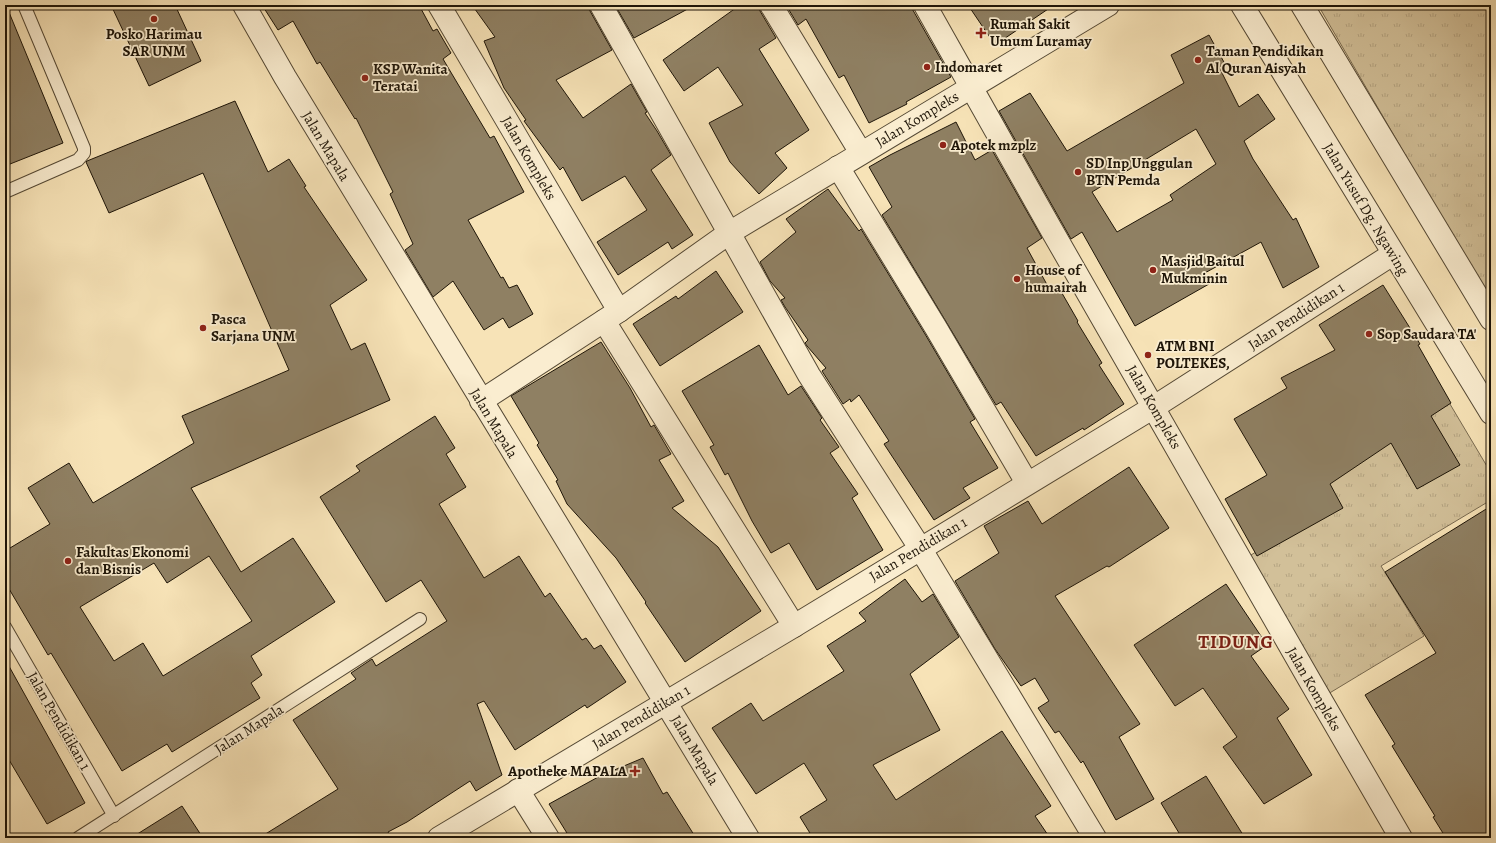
<svg xmlns="http://www.w3.org/2000/svg" width="1496" height="843" font-family="Alegreya,serif">
<defs>
<pattern id="grass-tufts" width="24" height="20" patternUnits="userSpaceOnUse"><rect width="24" height="20" fill="#d2c099"/><path d="M3 7l-1-3M5 7V3M7 7l1-3M15 17l-1-3M17 17v-4M19 17l1-3" fill="none" stroke="#b4a482"/></pattern>
</defs>
<rect width="100%" height="100%" fill="#f7e3b7"/>
<filter id="stains"><feTurbulence type="fractalNoise" baseFrequency=".005" numOctaves="4"/><feColorMatrix values="0 0 0 0 .2 0 0 0 0 .09 0 0 0 0 .02 0 0 0 .5 -.17"/></filter>
<radialGradient id="worn" r=".72"><stop offset=".6" stop-color="#630" stop-opacity="0"/><stop offset="1" stop-color="#630" stop-opacity=".3"/></radialGradient>
<g fill="url(#grass-tufts)" stroke="#786a50">
<polygon points="1318,5 1491,5 1491,302"/>
<polygon points="1444,394 1491,473 1491,500 1381,566 1424,636 1318,700 1236,564 1334,505 1314,472"/>
</g>
<g fill="#8f8063" stroke="#1e1508" fill-rule="evenodd">
<polygon points="5,5 6,5 63,143 5,166"/>
<polygon points="111,5 175,5 201,61 149,86"/>
<polygon points="262,5 419,5 433,31 437,29 451,53 443,59 490,138 494,136 524,192 468,220 501,278 503,277 509,288 517,285 533,314 509,328 503,318 484,330 453,281 433,297 405,250 413,244 390,194 393,192 356,118 355,119 320,62 317,64 293,21 278,30"/>
<polygon points="472,5 589,5 590,11 612,50 556,80 583,118 631,84 647,112 645,113 657,131 671,155 651,170 693,235 672,249 668,242 618,275 597,242 647,210 625,176 582,201 563,167 560,170 524,121 526,120 504,88 484,41 495,37"/>
<polygon points="615,5 695,5 634,38"/>
<polygon points="740,5 759,5 760,11 776,38 759,49 809,130 775,153 787,168 759,194 730,162 709,123 743,105 718,67 684,91 663,60"/>
<polygon points="786,5 910,5 951,77 906,102 907,104 869,123 844,75 839,78 806,19 798,25"/>
<polygon points="968,5 1054,5 995,45"/>
<path d="M1209,35L1225,64L1219,67L1239,107L1258,94L1275,119L1244,141L1253,159L1293,220L1296,218L1319,267L1283,288L1261,242L1203,274L1209,284L1135,326L1082,232L1071,239L999,111L1030,93L1067,151L1184,83L1171,55ZM1196,129L1216,164L1170,195L1173,200L1117,232L1092,192Z"/>
<path d="M235,101L268,172L289,159L306,186L304,187L367,280L330,305L351,350L365,343L390,400L191,488L241,572L293,538L335,602L251,656L262,675L251,683L260,698L172,752L167,744L122,771L51,653L48,655L5,582V551L50,524L28,488L69,463L93,503L194,443L182,416L289,370L203,173L109,213L86,162L87,161ZM209,556L252,621L163,676L143,643L114,661L80,607L154,563L167,583Z"/>
<polygon points="956,122 975,160 992,150 1042,238 1027,248 1051,292 1059,288 1078,321 1077,322 1102,363 1099,365 1124,404 1084,430 1083,428 1036,456 1001,402 996,405 882,215 892,207 869,167 890,155"/>
<polygon points="828,189 859,231 861,229 925,334 975,419 970,422 998,468 963,488 970,498 934,520 884,444 889,441 859,395 851,402 850,399 843,404 822,371 826,368 807,346 805,343 808,340 785,307 781,300 785,298 770,281 760,262 796,232 786,219"/>
<polygon points="716,271 743,312 660,366 633,324 676,296 678,299"/>
<polygon points="1383,285 1420,344 1418,345 1451,403 1431,416 1460,465 1417,489 1391,443 1330,484 1343,508 1257,556 1225,499 1267,475 1234,419 1287,388 1281,378 1335,350 1319,325"/>
<polygon points="601,342 630,388 651,427 654,425 671,454 659,460 684,501 672,508 718,547 761,611 685,662 645,603 646,602 616,558 567,504 556,481 558,480 537,445 539,443 511,396"/>
<polygon points="759,345 788,395 801,386 822,418 820,420 839,447 830,453 858,494 852,498 883,550 817,590 789,543 771,553 752,521 728,473 725,475 710,447 714,445 682,391"/>
<polygon points="435,416 455,448 446,454 466,487 439,504 484,578 519,556 545,597 550,593 582,640 586,638 594,649 601,645 626,682 587,708 585,705 515,750 484,701 477,704 502,775 476,791 470,781 407,822 388,832 391,838 259,838 338,789 293,720 356,679 351,673 372,659 376,666 447,621 421,580 386,602 320,497 360,471 356,466"/>
<polygon points="1129,467 1169,528 1109,567 1107,566 1055,596 1140,724 1119,737 1154,799 1116,820 1083,761 1081,763 1059,731 1055,733 1038,708 1049,701 1035,678 1021,686 995,649 955,581 999,553 984,526 1028,501 1042,524"/>
<polygon points="1491,506 1491,838 1446,838 1433,817 1435,816 1392,746 1395,744 1365,695 1436,653 1385,572"/>
<polygon points="905,579 922,602 933,594 959,637 910,674 940,730 873,765 896,800 1002,731 1051,806 1035,816 1050,838 813,838 800,817 827,800 804,763 756,794 712,728 751,703 763,721 844,671 827,646 866,621 859,613"/>
<polygon points="1226,584 1267,645 1251,656 1289,709 1277,718 1312,775 1264,804 1223,747 1237,737 1203,688 1175,706 1134,645"/>
<polygon points="5,659 85,803 47,824 5,753"/>
<polygon points="643,758 663,794 667,792 696,838 570,838 549,804 600,776"/>
<polygon points="1206,776 1245,838 1182,838 1161,803"/>
<polygon points="182,806 203,838 131,838"/>
</g>
<g fill="none" stroke-linecap="round" stroke-linejoin="round">
<defs>
<g id="service">
<polyline points="5,192 78,160 84,153 84,148 24,5"/>
<polyline points="5,627 114,816"/>
<polyline points="78,838 420,619"/>
</g>
<g id="minor">
<polyline points="244,5 285,77 748,838"/>
<polyline points="439,5 619,311"/>
<polyline points="601,5 809,375 920,548 1095,838"/>
<polyline points="771,5 861,153"/>
<polyline points="925,5 1051,229 1310,681 1401,838"/>
<polyline points="838,167 936,328 1027,483"/>
<polyline points="604,321 794,626"/>
<polyline points="481,401 619,311 729,233 1108,5"/>
<polyline points="518,790 548,838"/>
<polyline points="439,838 794,626 1154,407 1393,254"/>
</g>
<g id="tertiary">
<polyline points="1242,5 1491,413"/>
<polyline points="1302,5 1491,319"/>
</g>
</defs>
<use href="#service" stroke="#544834" stroke-width="14"/>
<use href="#minor" stroke="#544834" stroke-width="24"/>
<use href="#tertiary" stroke="#544834" stroke-width="24"/>
<use href="#service" stroke="#faedd0" stroke-width="12"/>
<use href="#minor" stroke="#faedd0" stroke-width="22"/>
<use href="#tertiary" stroke="#faedd0" stroke-width="22"/>
</g>
<g fill="#8f2418" stroke="#faedd0" stroke-width="1.5">
<circle cx="154" cy="19" r="4"/>
<path d="M979 27h4v4h4v4h-4v4h-4v-4h-4v-4h4z"/>
<circle cx="1198" cy="60" r="4"/>
<circle cx="927" cy="67" r="4"/>
<circle cx="365" cy="78" r="4"/>
<circle cx="943" cy="145" r="4"/>
<circle cx="1078" cy="172" r="4"/>
<circle cx="1153" cy="270" r="4"/>
<circle cx="1017" cy="279" r="4"/>
<circle cx="203" cy="328" r="4"/>
<circle cx="1369" cy="334" r="4"/>
<circle cx="1148" cy="355" r="4"/>
<circle cx="68" cy="561" r="4"/>
<path d="M633 765h4v4h4v4h-4v4h-4v-4h-4v-4h4z"/>
</g>
<g text-anchor="middle" stroke-width="3.5" stroke-linejoin="round" paint-order="stroke">
<g font-size="15" font-weight="bold" fill="#1e1508" stroke="#faedd0" text-anchor="start">
<text x="990" y="29">Rumah Sakit<tspan x="990" dy="17">Umum Luramay</tspan></text>
<text x="154" y="39" text-anchor="middle">Posko Harimau<tspan x="154" dy="17">SAR UNM</tspan></text>
<text x="1206" y="56">Taman Pendidikan<tspan x="1206" dy="17">Al Quran Aisyah</tspan></text>
<text x="935" y="72">Indomaret</text>
<text x="373" y="74">KSP Wanita<tspan x="373" dy="17">Teratai</tspan></text>
<text x="951" y="150">Apotek mzplz</text>
<text x="1086" y="168">SD Inp Unggulan<tspan x="1086" dy="17">BTN Pemda</tspan></text>
<text x="1161" y="266">Masjid Baitul<tspan x="1161" dy="17">Mukminin</tspan></text>
<text x="1025" y="275">House of<tspan x="1025" dy="17">humairah</tspan></text>
<text x="211" y="324">Pasca<tspan x="211" dy="17">Sarjana UNM</tspan></text>
<text x="1377" y="339">Sop Saudara TA'</text>
<text x="1156" y="351">ATM BNI<tspan x="1156" dy="17">POLTEKES,</tspan></text>
<text x="76" y="557">Fakultas Ekonomi<tspan x="76" dy="17">dan Bisnis</tspan></text>
<text x="627" y="776" text-anchor="end">Apotheke MAPALA</text>
</g>
<g font-size="15" fill="#1e1508" stroke="#faedd0">
<text transform="translate(917 119) rotate(-31)" y="5">Jalan Kompleks</text>
<text transform="translate(326 146) rotate(59)" y="5">Jalan Mapala</text>
<text transform="translate(529 158) rotate(60)" y="5">Jalan Kompleks</text>
<text transform="translate(1366 209) rotate(59)" y="5">Jalan Yusuf Dg. Ngawing</text>
<text transform="translate(1296 316) rotate(-33)" y="5">Jalan Pendidikan 1</text>
<text transform="translate(1154 407) rotate(60)" y="5">Jalan Kompleks</text>
<text transform="translate(494 423) rotate(59)" y="5">Jalan Mapala</text>
<text transform="translate(918 549) rotate(-31)" y="5">Jalan Pendidikan 1</text>
<text transform="translate(1314 689) rotate(60)" y="5">Jalan Kompleks</text>
<text transform="translate(641 717) rotate(-31)" y="5">Jalan Pendidikan 1</text>
<text transform="translate(59 721) rotate(60)" y="5">Jalan Pendidikan 1</text>
<text transform="translate(249 729) rotate(-33)" y="5">Jalan Mapala</text>
<text transform="translate(695 750) rotate(59)" y="5">Jalan Mapala</text>
</g>
<g font-size="19" font-weight="bold" letter-spacing="1" fill="#7a1f14" stroke="#faedd0">
<text x="1236" y="648">TIDUNG</text>
</g>
</g>
<rect width="1496" height="843" fill="none" stroke="#f7e3b7" stroke-width="20"/>
<rect x="6" y="6" width="1484" height="831" fill="none" stroke="#1e1508" stroke-width="2"/>
<rect x="10" y="10" width="1476" height="823" fill="none" stroke="#1e1508"/>
<rect width="100%" height="100%" filter="url(#stains)"/>
<rect width="100%" height="100%" fill="url(#worn)"/>
</svg>
